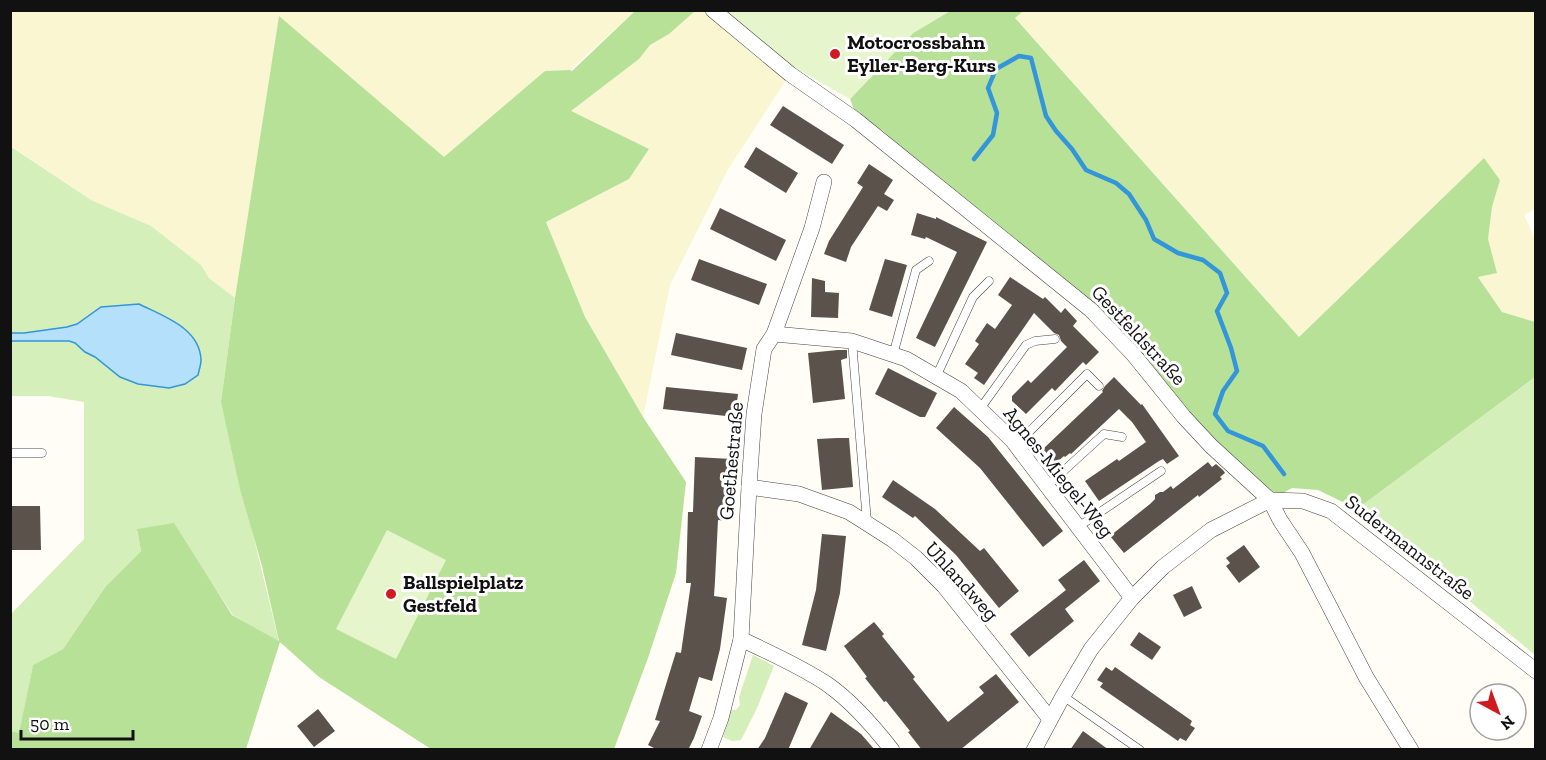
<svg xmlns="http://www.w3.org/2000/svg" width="1546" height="760" font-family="'Zilla Slab',serif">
<rect width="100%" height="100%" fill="#fffdf5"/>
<g fill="#f9f6d1">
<polygon points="1023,10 1535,11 1535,209 1524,215 1535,239 1535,322 1502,312 1478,276 1497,273 1488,239 1492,207 1500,180 1484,158 1299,337 1015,17"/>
<polygon points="10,11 635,11 570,70 545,71 444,157 279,17 235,298 209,278 201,265 151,226 91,200 11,146"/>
<polygon points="695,11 713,11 790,74 727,171 670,285 643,417 585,317 546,222 629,179 649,150 570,112 639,59 650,45 669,34"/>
</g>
<g fill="#d4efb9">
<polygon points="10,146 91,200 151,226 201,265 209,278 235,298 221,402 279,642 233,615 205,573 137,530 141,551 106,586 63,649 33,665 19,734 11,731 11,614 84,539 84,402 48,396 11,396"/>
<polygon points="1535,377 1535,655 1357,509"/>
<polygon points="753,655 774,666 757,708 741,740 732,741 723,737 731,710 736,710 740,705 739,697"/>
</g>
<g fill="#b7e197">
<polygon points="635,11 695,11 669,34 650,45 639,59 571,111 649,149 629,179 546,222 585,317 643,417 686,482 676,573 648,658 614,749 431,749 319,677 280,642 246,749 11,749 10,731 19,733 33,665 63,649 106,586 141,551 137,529 174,523 232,615 279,641 262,566 240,489 221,402 235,298 279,16 444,157 545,71 570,70 572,71"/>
<polygon points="950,11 1023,11 1015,18 1299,337 1484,158 1500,180 1492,207 1488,239 1497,273 1478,277 1502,312 1535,322 1535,377 1357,509 1318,490 1292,488 1270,500 1133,354 964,206 882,130 859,122 850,99 913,33"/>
</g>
<g fill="#e6f5cc">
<polygon points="723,11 950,11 913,33 850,99 794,67"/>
<polygon points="387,530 446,560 396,659 336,629"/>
</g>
<path fill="#b4e0fc" stroke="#3395da" stroke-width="1.5" d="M139,304C163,316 200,328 201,360C201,365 199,370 198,375L185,384L169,388L138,384L120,377L95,357L85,352L75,343L69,341H11V333H24L67,327L77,324L101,307Z"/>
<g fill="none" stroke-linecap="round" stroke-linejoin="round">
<polyline stroke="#3395da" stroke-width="4.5" points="974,159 993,135 997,113 988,88 996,69 1019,56 1031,58 1046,116 1056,131 1072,149 1086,170 1116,183 1129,194 1146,220 1154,239 1178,253 1203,260 1220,273 1227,293 1217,311 1231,348 1237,371 1223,391 1215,414 1228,431 1263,446 1284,474"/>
</g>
<g fill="#5b524c">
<polygon points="783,106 844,145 832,164 770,125"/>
<polygon points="756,147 798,173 786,193 744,167"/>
<polygon points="869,164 893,180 884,194 894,200 887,211 878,206 851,247 846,262 824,254 829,241 863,187 857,183"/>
<polygon points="720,208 786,240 776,261 710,229"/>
<polygon points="917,213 936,219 936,217 987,242 935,347 916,338 957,252 926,237 925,239 911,235"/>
<polygon points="699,259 767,284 759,305 691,280"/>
<polygon points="885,259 907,265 892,317 869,310"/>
<polygon points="1010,277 1043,299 1045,297 1061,313 1065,308 1077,321 1073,326 1099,352 1086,365 1083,362 1055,391 1052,388 1026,414 1012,401 1012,396 1028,380 1031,383 1067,347 1061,341 1059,335 1054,333 1034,313 984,385 974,378 978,373 965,364 979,344 975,341 987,323 995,329 1012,305 998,295"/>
<polygon points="812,278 825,281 825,292 839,293 838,318 811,317"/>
<polygon points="676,333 747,348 742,370 671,355"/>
<polygon points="838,350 847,350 847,358 841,360 845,399 813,403 808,353"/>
<polygon points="888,368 937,393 925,417 920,417 875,394"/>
<polygon points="1114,377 1141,405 1142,404 1179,456 1167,464 1163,459 1159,461 1099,501 1085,481 1117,459 1119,461 1146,442 1132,422 1119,409 1071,454 1070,453 1065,457 1064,456 1056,463 1043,449 1103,392 1102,391 1105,386"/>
<polygon points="666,387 738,394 735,417 663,409"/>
<polygon points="954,407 988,437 1063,531 1043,547 980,468 936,428"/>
<polygon points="837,438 849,438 853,487 822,490 817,439"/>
<polygon points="695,457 732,459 730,521 718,520 715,581 714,596 727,598 720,649 712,681 699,677 689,711 702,716 694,738 688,750 658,750 648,745 660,721 655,720 676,652 681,653 691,583 686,583 688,512 693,512"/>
<polygon points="1208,462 1212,467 1216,464 1223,470 1225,473 1220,477 1222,479 1199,497 1198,495 1124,553 1110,536 1150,504 1155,499 1155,495 1160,492 1163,492 1171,486 1173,489"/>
<polygon points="893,480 935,509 980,551 984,548 1019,591 999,608 956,555 915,516 913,518 882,497"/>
<polygon points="10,506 40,506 41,550 10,550"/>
<polygon points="822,534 846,536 840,593 826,651 802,645 816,590"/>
<polygon points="1244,545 1260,567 1239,583 1226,566 1230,563 1226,558"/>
<polygon points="1084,560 1100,581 1065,609 1074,621 1029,657 1010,634 1066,590 1058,580"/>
<polygon points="1192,586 1202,608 1184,617 1173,595"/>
<polygon points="874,622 884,634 882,636 915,677 913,679 948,722 984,693 979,687 996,674 1019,702 960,750 922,750 908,732 910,731 886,701 884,702 865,678 867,677 844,646"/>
<polygon points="1139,632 1161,647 1152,660 1130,645"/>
<polygon points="1106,667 1112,671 1115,667 1192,721 1190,725 1195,728 1186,741 1180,738 1178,741 1100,687 1103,683 1097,680"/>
<polygon points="785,692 808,703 788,750 757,750 765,738"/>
<polygon points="318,709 335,731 314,747 297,726"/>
<polygon points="831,712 861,734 875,750 809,750"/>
<polygon points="1083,731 1109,750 1070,750"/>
</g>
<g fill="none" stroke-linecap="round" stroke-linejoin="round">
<defs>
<g id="service">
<polyline points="852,341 867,522"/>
<polyline points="893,355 916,270 929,261"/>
<polyline points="936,377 973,297 989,281"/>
<polyline points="980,409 1026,345 1035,341 1055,339"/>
<polyline points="1016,445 1087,374 1099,386"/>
<polyline points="10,453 42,453"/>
<polyline points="1047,486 1104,434 1122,437"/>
<polyline points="1078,527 1161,471"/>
<polyline points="1063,696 1140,750"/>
</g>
<g id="minor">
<polyline points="713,10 790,74 856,120 1091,310 1133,354 1184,417 1211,446 1270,500 1280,520 1302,553 1366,677 1411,750"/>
<polyline points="774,334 852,341 906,359 961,391 1012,440 1132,598"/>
<polyline points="749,487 799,494 849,512 893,540 916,558 944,586 1050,719"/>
<path d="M741,639C770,653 800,666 827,684C850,700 874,727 892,750"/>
<polyline points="709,750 721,718 741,639 749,487 754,414 764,349 774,334 812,228 824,182"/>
<polyline points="1034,750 1063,696 1091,649 1132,598 1163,567 1211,530 1270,500 1303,501 1331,511 1536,671"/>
</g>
</defs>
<use href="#service" stroke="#444" stroke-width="9"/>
<use href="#minor" stroke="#444" stroke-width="16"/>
<use href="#service" stroke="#fff" stroke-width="8"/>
<use href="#minor" stroke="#fff" stroke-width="15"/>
</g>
<g fill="#d01a20" stroke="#fff" stroke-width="2">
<circle cx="835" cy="54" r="6"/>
<circle cx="391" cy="594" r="6"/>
</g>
<g text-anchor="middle" stroke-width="6" stroke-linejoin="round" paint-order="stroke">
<g font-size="20" font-weight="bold" fill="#111" stroke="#fff" text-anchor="start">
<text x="847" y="49">Motocrossbahn<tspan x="847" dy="23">Eyller-Berg-Kurs</tspan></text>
<text x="403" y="589">Ballspielplatz<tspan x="403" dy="23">Gestfeld</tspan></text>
</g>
<g font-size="20" fill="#111" stroke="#fff">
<text transform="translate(1139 335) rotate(47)" y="7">Gestfeldstraße</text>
<text transform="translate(731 461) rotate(-85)" y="7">Goethestraße</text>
<text transform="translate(1059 472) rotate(51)" y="7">Agnes-Miegel-Weg</text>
<text transform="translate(1410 547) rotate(38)" y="7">Sudermannstraße</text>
<text transform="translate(962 581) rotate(48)" y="7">Uhlandweg</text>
</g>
</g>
<rect width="1546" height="760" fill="none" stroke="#111111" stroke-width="24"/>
<g transform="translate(1498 712) rotate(139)"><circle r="28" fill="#ffffff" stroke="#a0a0a0" stroke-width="1.5"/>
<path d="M0-4.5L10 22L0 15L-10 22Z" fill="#d01a20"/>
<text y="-9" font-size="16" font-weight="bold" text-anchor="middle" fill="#111111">N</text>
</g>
<path d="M21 730v9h112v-9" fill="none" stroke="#111111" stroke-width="3"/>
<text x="30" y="730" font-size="18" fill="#111111" stroke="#ffffff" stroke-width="4.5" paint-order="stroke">50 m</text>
</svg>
